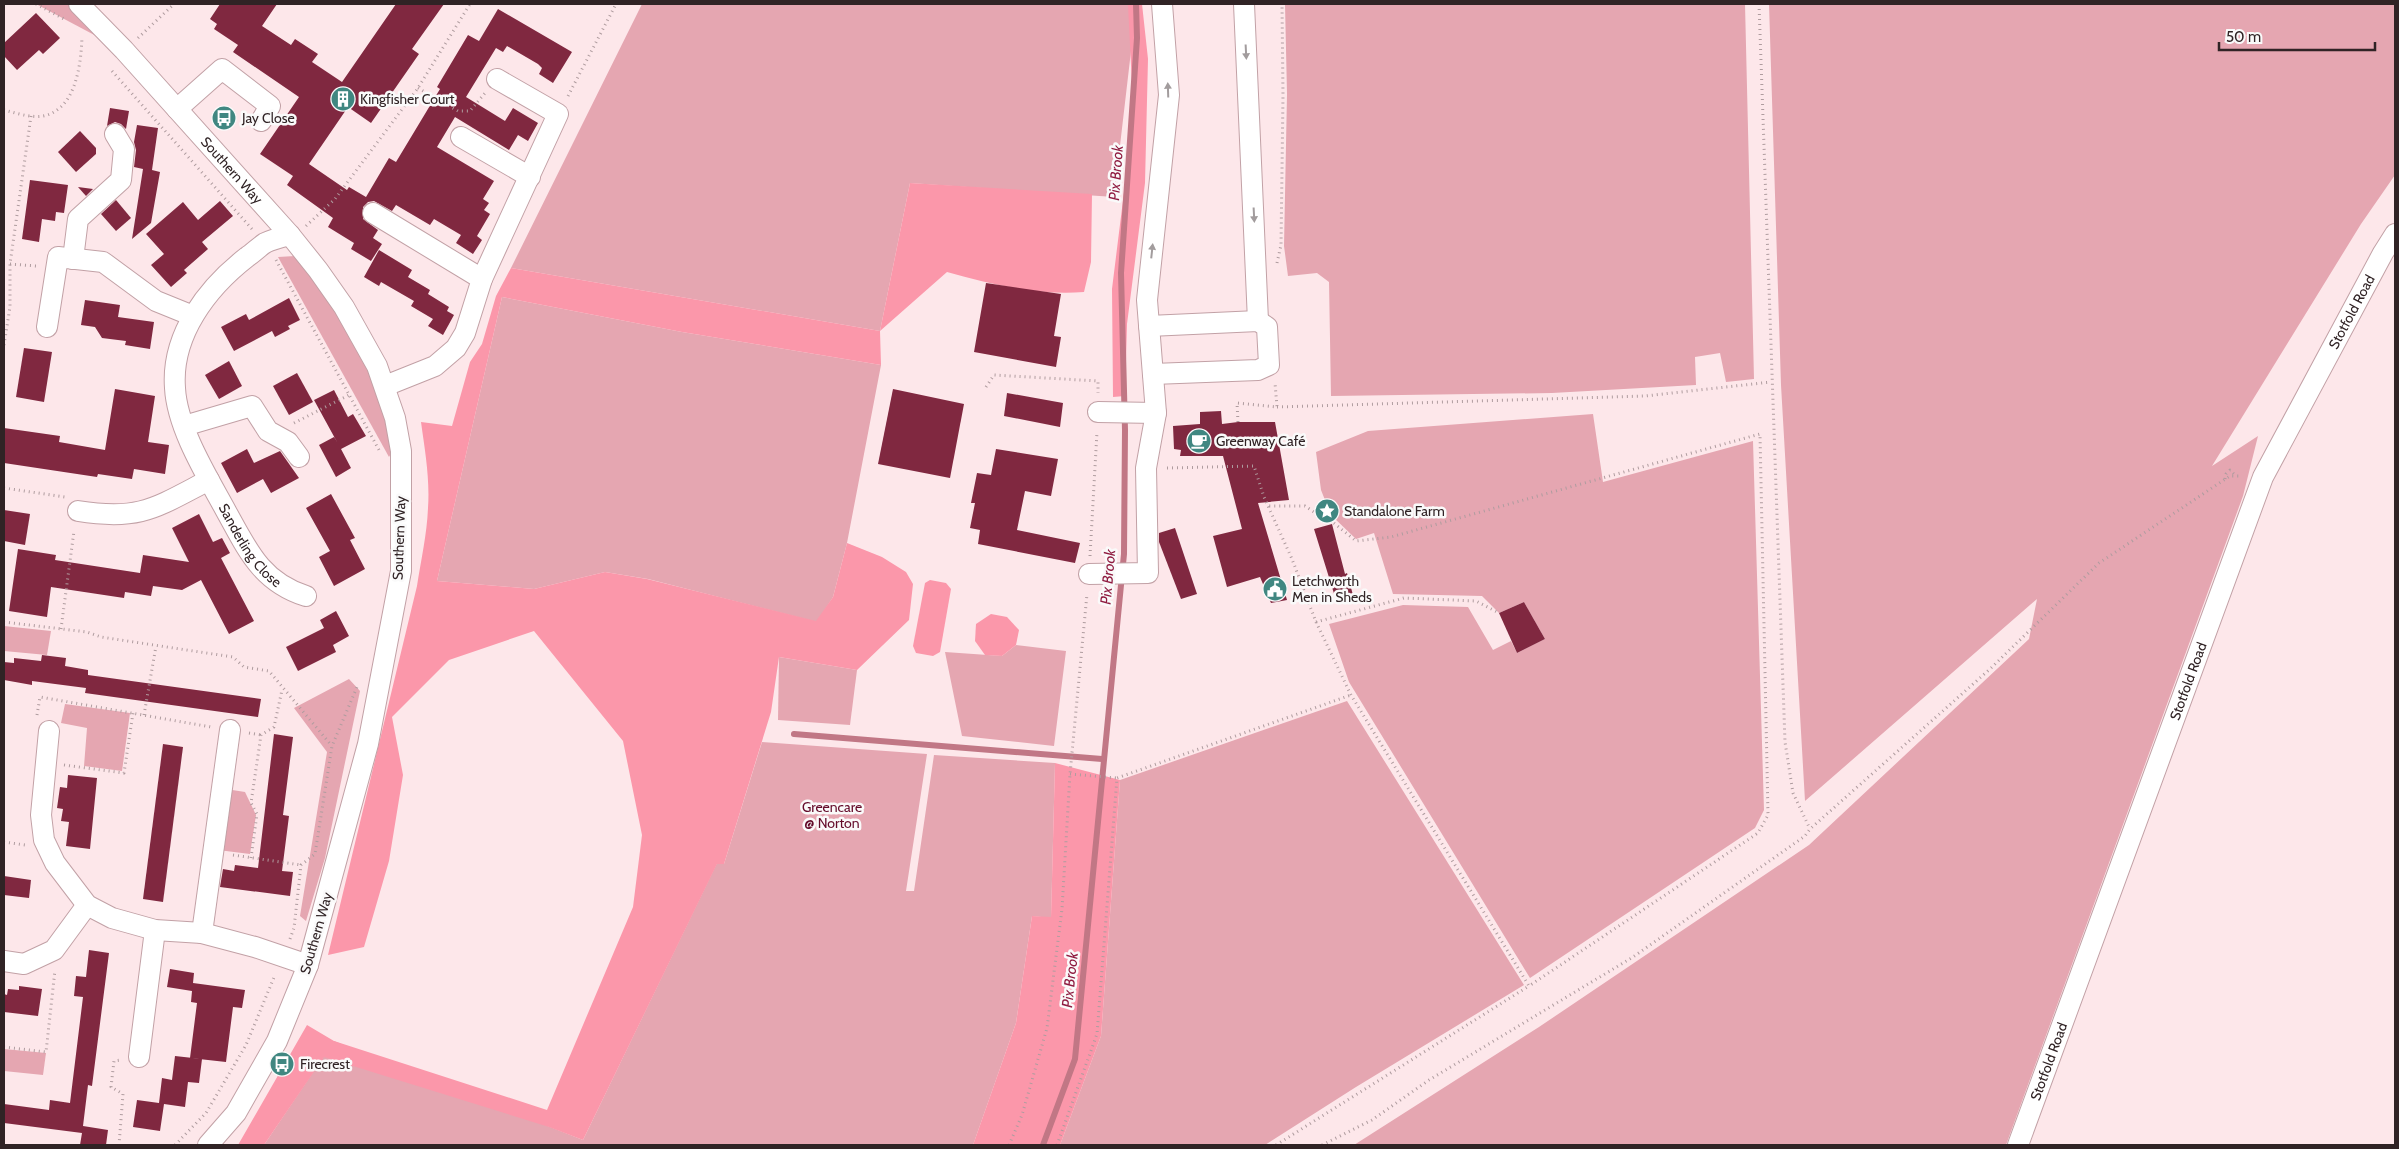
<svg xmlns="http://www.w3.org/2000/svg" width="2399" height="1149" font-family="Cabin,sans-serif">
<rect width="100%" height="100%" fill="#fde7ea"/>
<g fill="#e5a6b1">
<polygon points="36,4 68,4 100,38"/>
<polygon points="642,4 1129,4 1133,34 1114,197 910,183 880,331 511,268"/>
<polygon points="1285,4 1745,4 1754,379 1726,382 1720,353 1695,357 1696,385 1552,393 1331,396 1329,282 1317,273 1288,276 1284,246 1287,94"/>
<polygon points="1769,4 2395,4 2395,175 2361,224 2212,466 2258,436 2243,496 2006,1145 1354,1145 1539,1027 1809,845 2029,639 2037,599 1805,801 1781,385"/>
<polygon points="295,256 321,289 372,365 393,450 389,457 278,257"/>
<polygon points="502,297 682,332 881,365 847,543 833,597 817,622 648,579 605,572 534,589 437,581"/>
<polygon points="1593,414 1603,482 1753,441 1764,810 1755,828 1530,978 1349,682 1329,624 1403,605 1468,607 1493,650 1511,641 1517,653 1545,639 1524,602 1499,613 1482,596 1393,594 1374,533 1356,539 1331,515 1321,490 1316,452 1368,431"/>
<polygon points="4,626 51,631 47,655 4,651"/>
<polygon points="1016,645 1066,651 1054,746 962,736 945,652 1002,656"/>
<polygon points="779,657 857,670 850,725 778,720"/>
<polygon points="349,679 360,691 325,858 306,921 300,916 327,752 294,708"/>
<polygon points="1347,701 1524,985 1356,1087 1265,1145 1060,1145 1101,1036 1120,780"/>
<polygon points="65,704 130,713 122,771 84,766 87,728 61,723"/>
<polygon points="762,742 927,754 906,891 914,891 934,755 1055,763 1051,918 1032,916 1016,1023 973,1145 264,1145 334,1041 583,1140 717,863 724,864"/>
<polygon points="226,789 245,792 256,815 250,854 218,850"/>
<polygon points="4,1049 46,1053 43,1075 4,1071"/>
</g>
<g fill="#fb97aa">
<polygon points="1128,4 1142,4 1148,59 1145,183 1127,324 1125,396 1113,397 1112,289 1126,176 1132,86"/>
<path d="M910,183L1092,194L1091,262L1084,292C1038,296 991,284 947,272L880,331L881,365L682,332L502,297L437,581L534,589L605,572L647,579L816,621L833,597L847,543L882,557L906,572L913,584L909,620L857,670L779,657L771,712L724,864H717L583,1140L549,1127L324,1057L264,1145H238L307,1025L334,1041L547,1110L633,907L642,835L623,741L534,631L449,660L392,717L403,775L389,861L364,947L328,955L417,586C421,560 427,534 428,508C430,479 425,451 421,422L452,426L470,362L482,344L496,296L511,268L880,331Z"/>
<polygon points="930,580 946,583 951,589 940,652 933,656 916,653 913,646 925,583"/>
<polygon points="991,614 1007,617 1019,630 1016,645 1002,656 985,655 975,641 976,624"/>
<polygon points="1055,763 1120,780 1101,1036 1060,1145 973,1145 1016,1023 1032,916 1051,917"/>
</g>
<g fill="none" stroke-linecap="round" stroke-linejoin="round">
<g stroke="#c17785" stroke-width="6">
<polyline points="794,734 1102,759"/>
<polyline points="1043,1145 1075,1059 1124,554 1125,430 1121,273 1137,38 1136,4"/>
</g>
</g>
<g fill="#802840">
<polygon points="220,4 277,4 262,26 291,45 295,39 318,54 312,62 342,82 396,4 444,4 412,49 419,54 371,123 348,107 309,164 347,190 349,187 366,197 389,158 396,162 440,89 437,87 468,35 479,41 498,9 572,52 553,83 539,74 542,68 538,64 507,46 503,52 496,48 466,97 505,121 513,108 538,123 528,141 518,135 509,150 455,117 437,147 494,181 483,199 489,203 484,210 490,214 477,236 482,240 473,254 456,243 461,235 434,219 430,225 396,205 392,211 374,201 368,202 363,207 363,219 378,230 373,238 382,244 371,261 351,249 354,243 328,227 333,218 287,185 293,176 260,154 299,97 233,52 238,45 214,29 217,24 210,19"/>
<polygon points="36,13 60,38 43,54 39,50 17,70 4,56 4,43"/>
<polygon points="110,108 129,111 126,129 121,124 115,122 107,126"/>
<polygon points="137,125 158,128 152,170 160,172 151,223 132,239 143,169 134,167 136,150 134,142"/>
<polygon points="80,131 96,148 96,154 76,172 58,152"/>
<polygon points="30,180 68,185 64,213 56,212 55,221 42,219 39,242 22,239"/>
<polygon points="78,187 93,189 86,196"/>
<polygon points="116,200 131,218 116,231 101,214"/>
<polygon points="220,201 233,216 202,242 208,249 184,270 187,273 171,287 151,265 164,254 146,234 183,202 198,220"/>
<polygon points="379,250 412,270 408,277 430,290 428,294 449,307 447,311 454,315 443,335 428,326 433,319 411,306 414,301 381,282 379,286 364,277"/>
<polygon points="986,283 1061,294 1054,336 1061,337 1056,367 974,352"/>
<polygon points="289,298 300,320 288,326 290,329 275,337 272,331 234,351 221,327 246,314 249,320"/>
<polygon points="85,300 120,305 118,317 154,322 150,349 125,345 126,341 102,338 95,327 81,325"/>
<polygon points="24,348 52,352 44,402 16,397"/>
<polygon points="229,361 242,386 219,399 205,375"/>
<polygon points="297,373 313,402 289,415 273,386"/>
<polygon points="115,389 155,396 148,442 169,445 165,474 134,469 132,479 98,474 97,477 4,463 4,428 60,436 59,442 105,450"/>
<polygon points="893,389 964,404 950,478 878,464"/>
<polygon points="334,390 348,417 353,414 366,436 341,449 351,468 336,477 319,445 334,437 337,442 314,400"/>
<polygon points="1007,393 1063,403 1060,427 1004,416"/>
<polygon points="1221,411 1222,424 1238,422 1275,422 1289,500 1258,503 1287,600 1271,603 1260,577 1227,587 1213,536 1242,529 1223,456 1180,456 1181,450 1174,449 1173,426 1200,424 1200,412"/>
<polygon points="247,449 254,463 280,451 299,478 271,493 263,479 237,493 221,463"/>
<polygon points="996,449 1058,459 1051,496 1025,491 1017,530 1080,543 1075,563 978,544 980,530 970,528 975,503 971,503 977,473 991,475"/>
<polygon points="331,494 355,538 350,540 365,569 334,586 319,557 330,551 306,508"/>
<polygon points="4,510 30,514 25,545 4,541"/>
<polygon points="199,514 213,542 222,538 230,553 221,558 254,621 229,634 201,580 182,590 153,586 151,596 125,592 124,598 51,587 47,617 9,611 18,549 56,555 55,560 140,573 143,555 189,562 172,528"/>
<polygon points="1332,524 1345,574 1347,573 1353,595 1336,600 1314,529"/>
<polygon points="1175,528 1197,594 1181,599 1159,542 1159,533"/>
<polygon points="1524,602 1545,639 1517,653 1499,613"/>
<polygon points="336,611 349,636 333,645 336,652 298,671 286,647 324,628 320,620"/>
<polygon points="42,655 66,658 65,666 88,670 88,675 261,699 258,717 85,693 86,688 32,681 32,685 4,680 4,662 14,663 14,658 41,661"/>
<polygon points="274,734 293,737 283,815 289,816 282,871 293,872 290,896 220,887 223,869 234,871 235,865 258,868"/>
<polygon points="163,744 183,747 163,902 143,899"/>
<polygon points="68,775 97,778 90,849 66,846 69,822 61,821 63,809 57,808 60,787 67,788"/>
<polygon points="4,876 31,880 29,898 4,895"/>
<polygon points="89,950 109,953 92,1086 88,1085 83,1126 108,1130 106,1145 80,1145 82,1133 4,1123 4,1104 49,1110 50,1100 70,1103 83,997 74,996 76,976 86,977"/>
<polygon points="170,969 194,973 193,983 245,990 242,1008 233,1007 226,1062 190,1058 197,1003 191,1002 192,991 167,987"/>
<polygon points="19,986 42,989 38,1016 4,1012 4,994 7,995 8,989 19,990"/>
<polygon points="175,1056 202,1059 199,1083 188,1082 185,1107 164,1104 160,1131 133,1127 137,1100 159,1103 162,1078 172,1080"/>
</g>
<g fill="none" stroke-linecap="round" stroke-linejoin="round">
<defs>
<g id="minor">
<path id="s1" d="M79,4L124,50L290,235L318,270L344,307L377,366L395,418L401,451V571L368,744L308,965L277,1041L236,1113L208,1145"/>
<polyline points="1244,4 1258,321"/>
<polyline points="177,109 222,69 270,106 261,121"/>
<polyline points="461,137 530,177"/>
<polyline points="373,213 482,279"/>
<path id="s2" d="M290,235C282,237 273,239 265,243C259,247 253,253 247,257C207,288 171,335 175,388C177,428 207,476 226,511C247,549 261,582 306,596"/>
<polyline points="73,259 78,219 121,180 124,149 115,134"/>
<polyline points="1149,326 1258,321 1267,327 1269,365 1258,370 1153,374"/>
<polyline points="47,327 58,257 103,262 156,301 193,316"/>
<polyline points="385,386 435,366 456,348 465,333 482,279 558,114 497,79"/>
<polyline points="1098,412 1156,413"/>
<polyline points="184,426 252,406 268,431 288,442 299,457"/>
<path d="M78,511C140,521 155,508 209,480"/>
<polyline points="1089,574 1148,573 1146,468 1156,413 1147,300 1169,95 1162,4"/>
<polyline points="49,731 41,815 44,840 55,863 87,905 112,918 155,930 202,933 255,947 308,965"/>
<polyline points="202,933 230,730"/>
<polyline points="4,961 24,964 54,950 87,905"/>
<polyline points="139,1057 155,930"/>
<path id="s3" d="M2018,1145L2263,477L2383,253L2395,234"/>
</g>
</defs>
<use href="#minor" stroke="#c2a1a6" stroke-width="22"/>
<g stroke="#af9c9f" stroke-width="3" stroke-dasharray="1 4" stroke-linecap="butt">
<polyline points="36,4 64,19"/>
<polyline points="1759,4 1785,742 1793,793 1810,829"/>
<polyline points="138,38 174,4"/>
<polyline points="112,71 252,229"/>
<polyline points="418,88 458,111 470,111 485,93"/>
<polyline points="568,96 616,4"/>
<path d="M4,110C16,113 30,118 43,116C76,110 81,64 82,37"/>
<polyline points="306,226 335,199 418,88 470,4"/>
<polyline points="276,260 379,450"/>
<polyline points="1277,263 1281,245 1283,95 1282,4"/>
<polyline points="10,264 36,266"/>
<polyline points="4,345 10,307 10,264 31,116"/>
<polyline points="986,387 994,375 1098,381 1098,393"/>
<polyline points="1277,407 1645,396 1771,382"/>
<polyline points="1238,422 1237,403 1277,407 1275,383"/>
<polyline points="294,423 349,395"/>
<polyline points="1167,468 1254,466 1264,497 1292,559 1316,622 1351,695 1529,986 1758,833 1768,815 1760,434 1391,537 1356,541 1324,515 1317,514 1305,506 1268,506"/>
<polyline points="2225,479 2226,474 2230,470 2235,475"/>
<polyline points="4,488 65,497"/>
<polyline points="1090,556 1097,432"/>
<polyline points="4,622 87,632 101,637 233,657 244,667 269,671 332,746"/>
<polyline points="1316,622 1404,598 1476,601 1499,613"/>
<polyline points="61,629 74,531"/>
<polyline points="37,715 40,697 211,727"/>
<polyline points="144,715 156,646"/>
<polyline points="249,733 261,735"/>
<polyline points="64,765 124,773 133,713"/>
<polyline points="1070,774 1117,778"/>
<polyline points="4,842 25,845"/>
<polyline points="233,855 301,865"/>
<polyline points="251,858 257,814 251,803 261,735 274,727 282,690"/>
<polyline points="290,939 294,928 301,865 315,854 332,746 357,687"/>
<polyline points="4,1047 46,1052 55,970"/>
<polyline points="119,1145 123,1094 111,1087 114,1061 121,1060"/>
<polyline points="175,1145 206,1113 246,1045 275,975"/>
<polyline points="1009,1145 1022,1115 1047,1028 1062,909 1070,774 1087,594"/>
<polyline points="1057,1145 1097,1034 1117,778 1351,695"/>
<polyline points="1276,1145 1529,986"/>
<polyline points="1322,1145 1372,1120 1429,1080 1633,957 1805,836 1810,829 1990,669 2099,563 2230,476 2242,476"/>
</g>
<use href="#minor" stroke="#fff" stroke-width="20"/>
</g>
<defs><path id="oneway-solid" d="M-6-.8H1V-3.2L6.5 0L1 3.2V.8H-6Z" transform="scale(1.25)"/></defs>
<g fill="#a29c9d">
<use href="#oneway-solid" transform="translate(1246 52) rotate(87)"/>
<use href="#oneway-solid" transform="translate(1168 90) rotate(-92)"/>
<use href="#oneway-solid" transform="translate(1254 215) rotate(87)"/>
<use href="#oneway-solid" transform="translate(1152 251) rotate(-84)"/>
</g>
<defs>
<symbol id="building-disc" viewBox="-11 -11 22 22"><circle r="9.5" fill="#408781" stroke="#fafafa"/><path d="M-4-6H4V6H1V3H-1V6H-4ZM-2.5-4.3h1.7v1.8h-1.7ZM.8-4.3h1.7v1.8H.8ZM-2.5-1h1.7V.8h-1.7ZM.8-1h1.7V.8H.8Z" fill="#fff"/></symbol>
<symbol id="bus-disc" viewBox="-11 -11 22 22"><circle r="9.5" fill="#408781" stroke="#fafafa"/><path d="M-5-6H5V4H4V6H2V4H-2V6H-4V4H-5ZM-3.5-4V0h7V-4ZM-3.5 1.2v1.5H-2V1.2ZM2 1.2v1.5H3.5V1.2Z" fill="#fff"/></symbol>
<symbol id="cafe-disc" viewBox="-11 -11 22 22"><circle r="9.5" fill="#408781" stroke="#fafafa"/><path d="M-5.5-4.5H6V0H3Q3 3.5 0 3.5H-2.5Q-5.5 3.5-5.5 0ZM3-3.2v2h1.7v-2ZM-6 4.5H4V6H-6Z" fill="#fff"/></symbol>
<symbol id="sight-disc" viewBox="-11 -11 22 22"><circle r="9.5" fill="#408781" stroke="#fafafa"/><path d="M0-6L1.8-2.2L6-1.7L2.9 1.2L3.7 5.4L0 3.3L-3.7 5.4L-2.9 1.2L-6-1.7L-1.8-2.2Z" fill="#fff"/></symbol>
<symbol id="civic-disc" viewBox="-11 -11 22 22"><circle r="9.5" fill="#408781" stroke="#fafafa"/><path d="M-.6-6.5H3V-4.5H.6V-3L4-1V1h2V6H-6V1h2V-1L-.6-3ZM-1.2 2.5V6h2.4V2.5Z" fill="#fff"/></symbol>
</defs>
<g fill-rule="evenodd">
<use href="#building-disc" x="329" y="85" width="28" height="28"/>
<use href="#bus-disc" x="210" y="104" width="28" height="28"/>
<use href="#cafe-disc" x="1185" y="427" width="28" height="28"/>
<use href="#sight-disc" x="1313" y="497" width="28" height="28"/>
<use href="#civic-disc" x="1261" y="575" width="28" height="28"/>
<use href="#bus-disc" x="268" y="1050" width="28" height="28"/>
</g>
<g text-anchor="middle" stroke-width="5" stroke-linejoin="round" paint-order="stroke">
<g font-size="14" fill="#302325" stroke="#fafafa" text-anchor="start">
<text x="360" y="104">Kingfisher Court</text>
<text x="242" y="123">Jay Close</text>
<text x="1216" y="446">Greenway Café</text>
<text x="1344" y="516">Standalone Farm</text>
<text x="1292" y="586">Letchworth<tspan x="1292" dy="16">Men in Sheds</tspan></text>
<text x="300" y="1069">Firecrest</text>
</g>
<g font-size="14" fill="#302325" stroke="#fafafa">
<text dy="5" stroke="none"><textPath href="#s1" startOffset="226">Southern Way</textPath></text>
<text dy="5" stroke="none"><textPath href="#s3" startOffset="899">Stotfold Road</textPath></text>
<text transform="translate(399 538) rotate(-88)" y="5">Southern Way</text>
<text dy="5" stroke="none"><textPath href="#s2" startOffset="381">Sanderling Close</textPath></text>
<text dy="5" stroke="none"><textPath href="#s3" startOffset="494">Stotfold Road</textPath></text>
<text transform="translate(316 933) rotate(-74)" y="5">Southern Way</text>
<text dy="5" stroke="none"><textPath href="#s3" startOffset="89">Stotfold Road</textPath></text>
</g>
<g font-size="14" fill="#640b2a" stroke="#fafafa">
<text x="832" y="812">Greencare<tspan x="832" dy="16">@ Norton</tspan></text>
</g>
<g font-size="15" font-style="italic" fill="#8f1b40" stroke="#fafafa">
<text transform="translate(1116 173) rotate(-86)" y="5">Pix Brook</text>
<text transform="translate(1108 577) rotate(-85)" y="5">Pix Brook</text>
<text transform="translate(1070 980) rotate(-84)" y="5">Pix Brook</text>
</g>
</g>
<rect width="2399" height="1149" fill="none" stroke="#302325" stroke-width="10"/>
<path d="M2219 42v8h156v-8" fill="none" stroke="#302325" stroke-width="2.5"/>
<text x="2226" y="42" font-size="15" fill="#302325" stroke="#fafafa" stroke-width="4" paint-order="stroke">50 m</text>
</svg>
